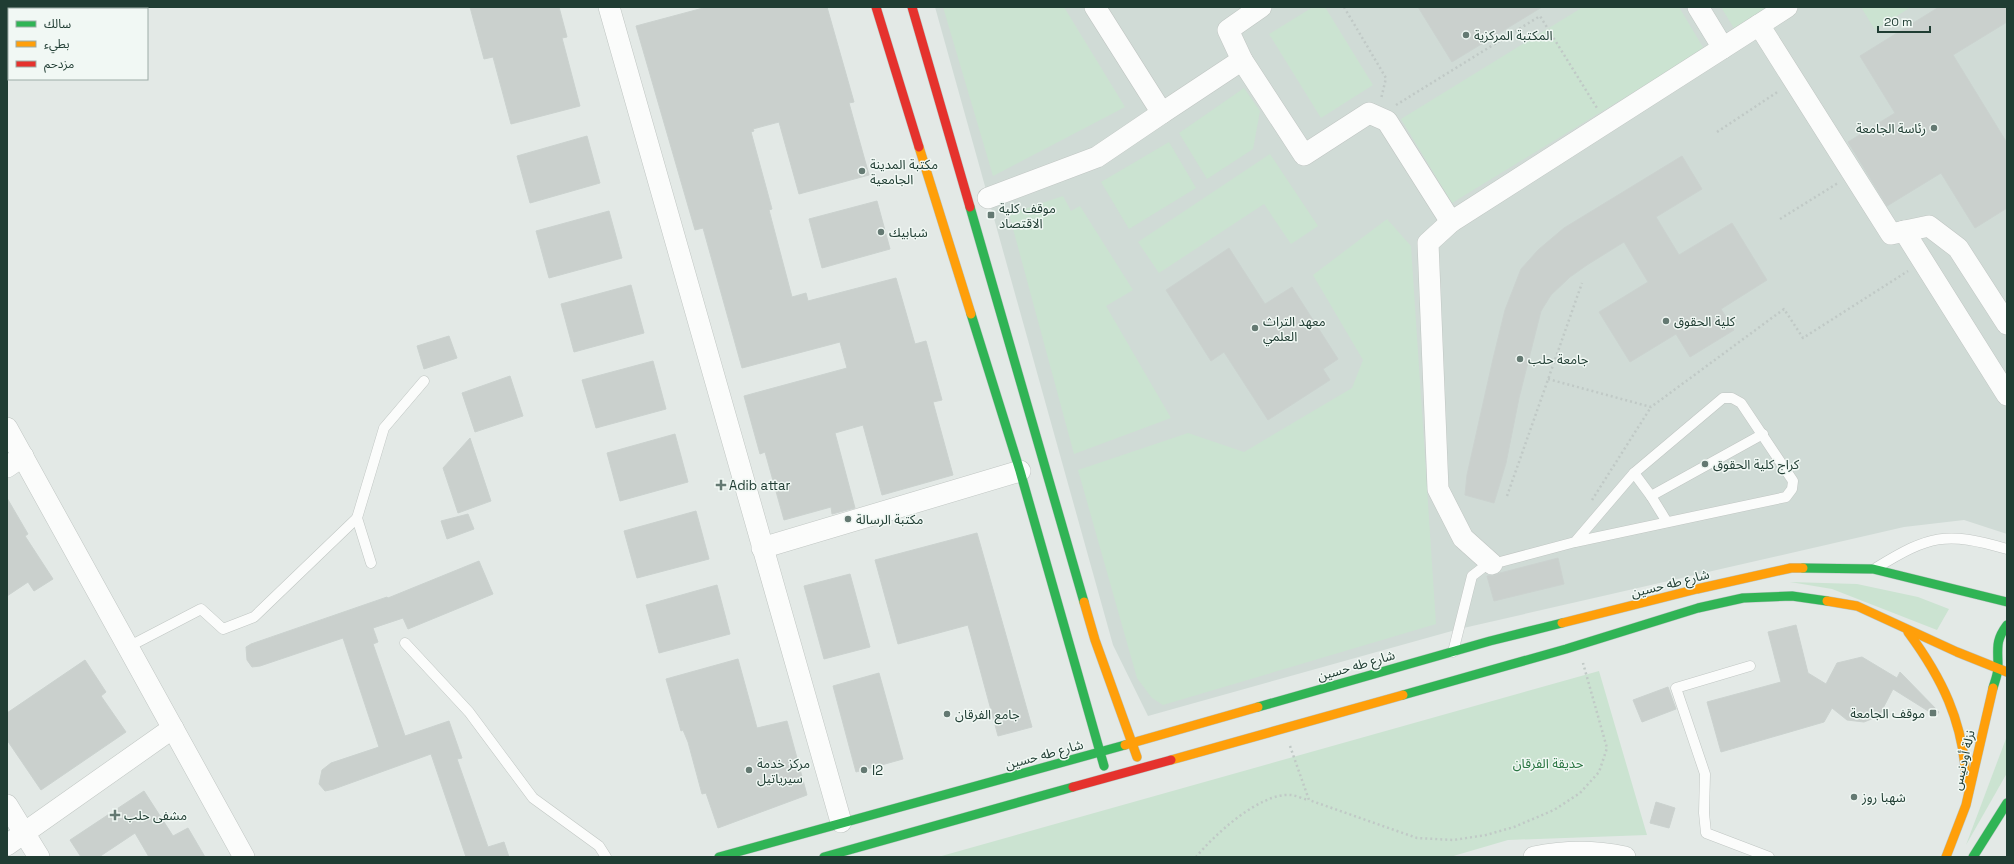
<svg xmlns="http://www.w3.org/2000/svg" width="2014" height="864" font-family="'Space Grotesk','Noto Sans Arabic',sans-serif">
<rect width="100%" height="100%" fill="#e3e9e6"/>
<polygon fill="#d0dbd6" points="935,7 2007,7 2007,534 1964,520 1904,527 1459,629 1148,716 1113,645"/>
<g fill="#cbe3d1">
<polygon points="943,7 1064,7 1125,107 993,176"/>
<polygon points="1313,7 1325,7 1373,85 1321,118 1269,34"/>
<polygon points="1583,7 1679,7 1704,49 1452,203 1401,119"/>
<polygon points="1721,7 1770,7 1735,30"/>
<polygon points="1861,7 1911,7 1875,30"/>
<polygon points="1244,88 1260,111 1253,149 1207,179 1179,133"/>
<polygon points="1169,142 1196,188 1129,229 1101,182"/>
<polygon points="1270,154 1318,226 1291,244 1264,204 1159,273 1138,242"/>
<polygon points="1063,196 1071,211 1080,206 1133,290 1106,306 1171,418 1074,454 1009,214"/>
<polygon points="1387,219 1411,246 1436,624 1163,705 1152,698 1137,678 1078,470 1188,433 1244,452 1352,388 1363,360 1313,275"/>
<polygon points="1790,582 1857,584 1918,597 1949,609 1937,630 1832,589"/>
<polygon points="1599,671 1647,835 1508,840 1450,857 938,857"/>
<polygon points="2007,736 2007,773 1966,845"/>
</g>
<g fill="#cad0cd" stroke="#cbd2cf">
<polygon points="470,7 559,7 567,37 562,38 580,106 511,124 493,57 484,59"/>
<polygon points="707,7 827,7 854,102 849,103 869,175 799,194 779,122 753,129 754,131 751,132 772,209 769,210 792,297 806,293 808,301 896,278 915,344 926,341 942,400 933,402 953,475 882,495 863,425 835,433 855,508 832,514 831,507 784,520 765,452 760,454 744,396 847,368 840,342 742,368 703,228 695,230 636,26"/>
<polygon points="1418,7 1542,7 1452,62"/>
<polygon points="1939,7 2007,7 2007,22 1953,55 2007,143 2007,208 1975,228 1941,173 1887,206 1848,142 1895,113 1860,56"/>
<polygon points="587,136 600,183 530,203 517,156"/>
<polygon points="1682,156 1702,189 1656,217 1679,255 1732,223 1767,280 1721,309 1734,330 1690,357 1676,334 1630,362 1599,312 1648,282 1624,242 1587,265 1570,277 1551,295 1541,311 1519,398 1506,463 1494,503 1465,495 1467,475 1493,359 1505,310 1521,269 1538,250 1564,228"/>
<polygon points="877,201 890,249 822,268 809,219"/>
<polygon points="609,211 622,258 549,278 536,231"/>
<polygon points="1229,248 1265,304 1292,287 1338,359 1323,369 1330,380 1268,420 1224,352 1211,361 1166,290"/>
<polygon points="631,285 644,333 574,352 561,304"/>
<polygon points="449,336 457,358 424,369 417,346"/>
<polygon points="653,361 666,409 596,428 582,380"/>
<polygon points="510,376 523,416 475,432 462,393"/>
<polygon points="675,434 688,482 620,501 607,453"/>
<polygon points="470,438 491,501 458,513 443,468"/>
<polygon points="7,498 28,534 25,536 53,579 34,591 28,582 7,596"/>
<polygon points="696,511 709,559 637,578 624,531"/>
<polygon points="468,514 474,529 447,539 441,521"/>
<polygon points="977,533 1032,727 998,736 968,625 898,644 875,560"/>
<polygon points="1558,558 1564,584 1494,601 1487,576 1495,575 1500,573"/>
<polygon points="479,561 493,594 408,629 403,618 373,628 378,642 373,644 405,736 449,721 462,758 457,759 488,847 504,842 509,857 466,857 431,754 334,789 325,791 319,784 322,770 331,763 379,747 343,638 260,666 252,667 247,660 246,647 251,644 387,597 388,598"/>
<polygon points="850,574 870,647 824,659 804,586"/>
<polygon points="717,585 730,634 659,653 646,605"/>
<polygon points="1796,625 1808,673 1826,684 1837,663 1862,657 1897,678 1900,672 1939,712 1936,716 1893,689 1879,716 1864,722 1847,720 1832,708 1824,722 1721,752 1707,702 1781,682 1768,632"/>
<polygon points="738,659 757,728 787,721 807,795 718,828 706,793 702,794 688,742 683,730 681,731 666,679"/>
<polygon points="85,660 106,692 101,696 126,732 41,790 7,740 7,713"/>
<polygon points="879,673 903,759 856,772 833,686"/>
<polygon points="1668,687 1676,709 1642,722 1633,700"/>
<polygon points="144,791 173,836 188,828 205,857 149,857 135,833 99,857 81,857 70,840"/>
<polygon points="1656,802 1675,808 1669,828 1650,823"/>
</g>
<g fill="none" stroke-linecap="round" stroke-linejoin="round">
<defs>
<g id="lane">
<polyline points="1634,473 1651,496 1763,434"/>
<polyline points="1651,496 1667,522"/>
<polyline points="371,563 357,518 384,428 424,381"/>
<path d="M1876,568C1930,535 1945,531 2007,549"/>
<polyline points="405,643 469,712 533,798 599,846 606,857"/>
<polyline points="128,647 201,609 223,629 254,617 357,518"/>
<polyline points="1453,652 1472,576 1485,566 1575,542 1634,473 1723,398 1732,398 1741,403 1793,481 1792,489 1786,497 1575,542"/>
<polyline points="1750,666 1676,688 1705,774 1704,813 1706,833 1769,857"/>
</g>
<g id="street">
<polyline points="609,7 841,822"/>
<polyline points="1698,7 1723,48"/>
<polyline points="1759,25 1891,234 1929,226 1958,248 2007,324"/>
<polyline points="1242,60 1228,30 1261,7"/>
<polyline points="1162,113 1242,60 1304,155 1369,113 1387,121 1451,222 1787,7"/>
<polyline points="988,198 1097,157 1162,113 1095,7"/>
<polyline points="1451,222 1428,243 1438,489 1463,538 1492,564"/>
<polyline points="1904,231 2007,395"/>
<polyline points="7,428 244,857"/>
<polyline points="7,467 23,456"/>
<polyline points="762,548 1020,471"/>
<polyline points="7,805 39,857"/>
<polyline points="7,845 173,728"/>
<path d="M1534,857C1564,851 1596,851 1625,857"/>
</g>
<g id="fast">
<polyline points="970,207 1084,602"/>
<polyline points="971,314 1020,471 1104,766"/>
<polyline points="1803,568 1873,569 2007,602"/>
<path d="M1993,688C1995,681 1998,674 1998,667C1998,648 1995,641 2007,625"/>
<polyline points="1403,695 1566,649 1698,608 1743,598 1792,596 1827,601"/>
<polyline points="1258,707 1490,641 1562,623"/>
<polyline points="719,857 1125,745"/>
<polyline points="824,857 1073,787"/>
<polyline points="1973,857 2007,803"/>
</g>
<g id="slow">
<polyline points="919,147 971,314"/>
<polyline points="1827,601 1857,606 1957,652 2007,672"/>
<polyline points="1084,602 1095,640 1137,757"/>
<polyline points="1562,623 1697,589 1791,568 1803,568"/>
<path d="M1908,632C1942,678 1963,721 1966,779"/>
<polyline points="1125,745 1258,707"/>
<polyline points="1171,760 1403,695"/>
<polyline points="1946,857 1966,805 1993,688"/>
</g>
<g id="jam">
<polyline points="876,7 919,147"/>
<polyline points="912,7 970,207"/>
<polyline points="1073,787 1171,760"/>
</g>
</defs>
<use href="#lane" stroke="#c0c6c3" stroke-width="11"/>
<use href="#street" stroke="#c0c6c3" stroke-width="22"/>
<use href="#fast" stroke="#bbc5c2" stroke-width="10"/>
<use href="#slow" stroke="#bbc5c2" stroke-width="10"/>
<use href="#jam" stroke="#bbc5c2" stroke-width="10"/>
<g stroke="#c0c9c6" stroke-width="2.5" stroke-dasharray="2 3" stroke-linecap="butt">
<polyline points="1344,7 1386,78 1381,99"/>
<polyline points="1396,105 1540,16 1597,108"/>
<polyline points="1717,132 1779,91"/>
<polyline points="1780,219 1838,183"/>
<polyline points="1548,379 1651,407 1784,309 1803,338 1908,271"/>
<polyline points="1507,496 1582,283"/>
<polyline points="1592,500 1651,407"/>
<polyline points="1290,746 1309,800 1417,838 1453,840 1486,835 1514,827 1554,810 1580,793 1599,772 1607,748 1583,663"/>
<path d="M1196,857C1215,834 1260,793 1290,795C1296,795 1303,799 1308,800"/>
</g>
<use href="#lane" stroke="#fbfcfb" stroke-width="10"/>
<use href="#street" stroke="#fbfcfb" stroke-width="21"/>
<use href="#fast" stroke="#30b455" stroke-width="9"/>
<use href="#slow" stroke="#ff9f0a" stroke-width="9"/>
<use href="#jam" stroke="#e5322d" stroke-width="9"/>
</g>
<g fill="#647972" stroke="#f1f8f4" stroke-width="1.5">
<circle cx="1466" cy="35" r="4"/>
<circle cx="1934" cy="128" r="4"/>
<circle cx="862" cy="171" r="4"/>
<rect x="987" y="211" width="8" height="8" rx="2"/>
<circle cx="881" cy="232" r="4"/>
<circle cx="1666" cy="321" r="4"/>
<circle cx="1255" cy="328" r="4"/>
<circle cx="1520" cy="359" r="4"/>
<circle cx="1705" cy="464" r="4"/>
<path d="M719 479h4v4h4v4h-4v4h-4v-4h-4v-4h4z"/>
<circle cx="848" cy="519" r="4"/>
<rect x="1929" y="709" width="8" height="8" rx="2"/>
<circle cx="947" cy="714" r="4"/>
<circle cx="749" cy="770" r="4"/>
<circle cx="864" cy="770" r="4"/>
<circle cx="1854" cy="797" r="4"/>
<path d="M113 809h4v4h4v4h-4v4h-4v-4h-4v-4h4z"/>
</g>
<g text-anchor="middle" stroke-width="3" stroke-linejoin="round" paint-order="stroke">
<g font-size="13" fill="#203d33" stroke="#f1f8f4" text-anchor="start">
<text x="1474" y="40">المكتبة المركزية</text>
<text x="1926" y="133" text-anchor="end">رئاسة الجامعة</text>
<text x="870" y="169">مكتبة المدينة<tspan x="870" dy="15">الجامعية</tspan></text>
<text x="999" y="213">موقف كلية<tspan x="999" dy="15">الاقتصاد</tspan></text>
<text x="889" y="237">شبابيك</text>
<text x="1263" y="326">معهد التراث<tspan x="1263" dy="15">العلمي</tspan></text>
<text x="1674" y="326">كلية الحقوق</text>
<text x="1528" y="364">جامعة حلب</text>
<text x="1713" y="469">كراج كلية الحقوق</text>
<text x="729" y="490">Adib attar</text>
<text x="856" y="524">مكتبة الرسالة</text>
<text x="1925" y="718" text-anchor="end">موقف الجامعة</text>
<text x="955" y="719">جامع الفرقان</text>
<text x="757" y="768">مركز خدمة<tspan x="757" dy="15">سيرياتيل</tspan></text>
<text x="872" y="775">I2</text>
<text x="1862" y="802">شهبا روز</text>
<text x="124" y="820">مشفى حلب</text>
</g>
<g font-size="13" fill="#203d33" stroke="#f1f8f4">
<text transform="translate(1670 583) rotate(-14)" y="5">شارع طه حسين</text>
<text transform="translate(1356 665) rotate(-16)" y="5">شارع طه حسين</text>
<text transform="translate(1044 754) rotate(-15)" y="5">شارع طه حسين</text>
<text transform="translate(1963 760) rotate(-77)" y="5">نزلة أودنيس</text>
</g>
<g font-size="13" fill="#297541" stroke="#f1f8f4">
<text x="1548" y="768">حديقة الفرقان</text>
</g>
</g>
<rect width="2014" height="864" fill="none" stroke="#203d33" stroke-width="16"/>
<rect x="8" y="8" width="140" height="72" fill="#f1f8f4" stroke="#9dada7"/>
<rect x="16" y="21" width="20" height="6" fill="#30b455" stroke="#9dada7"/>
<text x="44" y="28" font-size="12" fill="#203d33">سالك</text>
<rect x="16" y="41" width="20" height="6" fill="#ff9f0a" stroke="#9dada7"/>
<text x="44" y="48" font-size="12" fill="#203d33">بطيء</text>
<rect x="16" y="61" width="20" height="6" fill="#e5322d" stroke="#9dada7"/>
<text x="44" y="68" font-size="12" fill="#203d33">مزدحم</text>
<path d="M1878 26v6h52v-6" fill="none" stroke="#203d33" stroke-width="2"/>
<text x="1884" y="26" font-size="12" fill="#203d33" stroke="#f1f8f4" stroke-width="3" paint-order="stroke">20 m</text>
</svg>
